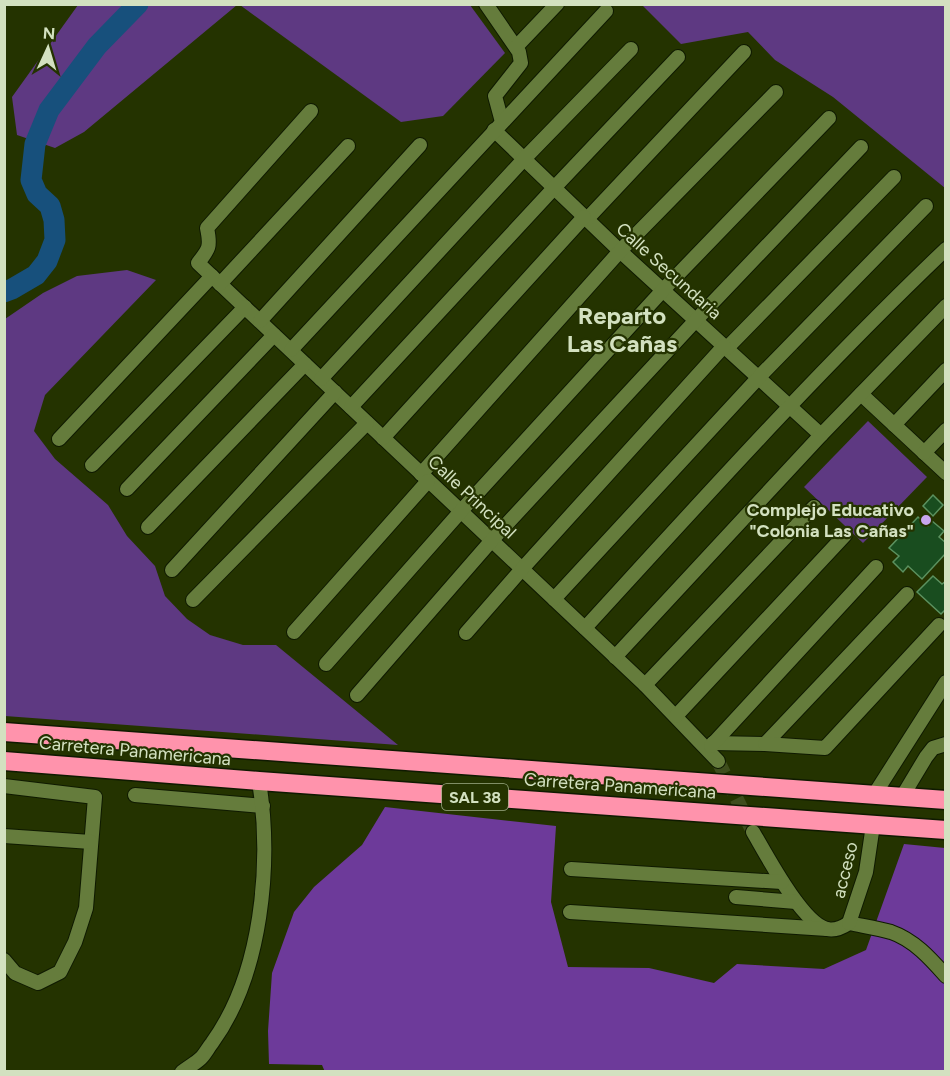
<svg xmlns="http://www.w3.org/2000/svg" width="950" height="1076" font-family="Figtree,sans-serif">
<rect width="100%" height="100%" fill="#243300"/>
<g fill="#5e3982">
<polygon points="78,5 78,4 237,5 84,132 55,148 17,135 12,97"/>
<polygon points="240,5 470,5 505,53 443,116 401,122"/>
<polygon points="642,5 945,5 945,188 833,97 775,60 748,32 681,44"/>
<polygon points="127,270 156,280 45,395 34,431 55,459 108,505 127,536 155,566 165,596 187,619 210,635 243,645 276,645 398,745 5,716 5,319 43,293 77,276"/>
<polygon points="868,421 927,477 863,543 804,487"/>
</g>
<polygon fill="#6d3a9a" points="385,807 556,826 551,902 568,967 649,968 714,983 737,964 824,969 866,950 904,844 945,848 945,1071 325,1072 322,1065 269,1064 268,1031 272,973 294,912 314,887 362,845"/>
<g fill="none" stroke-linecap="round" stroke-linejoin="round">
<polyline stroke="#17507c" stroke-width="21" points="4,292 12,289 36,275 47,261 55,240 54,220 50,206 37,194 31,180 35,144 49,110 97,46 138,4"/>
</g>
<g fill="#194d1f" stroke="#5b915f" stroke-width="1.5">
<polygon points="933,495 943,505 933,516 923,506"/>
<polygon points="918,517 928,526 932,521 944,531 939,537 946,543 946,553 922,579 908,566 903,572 893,562 899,556 889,548"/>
<polygon points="933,576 942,584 946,581 946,609 941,614 917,592"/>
</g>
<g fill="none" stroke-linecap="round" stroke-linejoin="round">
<polyline stroke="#3e4d1d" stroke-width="14" stroke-dasharray="14 7" stroke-linecap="butt" points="718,761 753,832"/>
<defs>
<g id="minor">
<polyline points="486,4 519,52 521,63 495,96 502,122"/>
<polyline points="516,47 557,4"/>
<path d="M311,111L207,228C211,247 209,249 198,263L645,685L718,761"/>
<polyline points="494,130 620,251 821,435"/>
<polyline points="587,219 744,52"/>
<polyline points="220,284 348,146"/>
<polyline points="260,321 420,145"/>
<polyline points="727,348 894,177"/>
<polyline points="291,350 606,11"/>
<polyline points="321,379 524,159 631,49"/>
<polyline points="861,394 946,473"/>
<polyline points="351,407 554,188 678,57"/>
<polyline points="894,425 946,370"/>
<polyline points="383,438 584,217"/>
<polyline points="59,439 212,276"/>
<polyline points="924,453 946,430"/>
<polyline points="92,465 245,307"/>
<polyline points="421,474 620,251 776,92"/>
<polyline points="127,489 274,335"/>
<polyline points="148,527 305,364"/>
<polyline points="172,570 335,392"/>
<polyline points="554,599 759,377 926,206"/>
<polyline points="193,600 367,423"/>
<path d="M585,628C703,499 819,370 946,249"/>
<polyline points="294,632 428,481"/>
<polyline points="466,633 522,569 724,346"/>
<polyline points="615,657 821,435 946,306"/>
<polyline points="326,664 461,511 663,290 829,118"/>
<polyline points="645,685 814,507"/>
<polyline points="357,695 492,540 696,320 861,147"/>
<polyline points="676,716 845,535"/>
<polyline points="713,743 765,744 907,594"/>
<polyline points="765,744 825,748 939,625"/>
<polyline points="711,746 876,567"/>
<polyline points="4,786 95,797 86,908 75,942 60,972 38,983 15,973 4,960"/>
<polyline points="135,795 263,806"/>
<polyline points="874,795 946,682"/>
<polyline points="902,797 926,757 933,748 946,744"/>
<path d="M753,832C766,854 802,923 827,929C835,931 843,927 849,923"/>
<polyline points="4,836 91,842"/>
<polyline points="571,869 782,882"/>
<polyline points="736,897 796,902"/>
<polyline points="570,912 827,929"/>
<path d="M849,923C863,926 878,928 891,932C914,940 930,958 946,976"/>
<polyline points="849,923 866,872 873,825"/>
<path d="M182,1072C188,1067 196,1063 201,1058C205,1054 208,1048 212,1043C262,974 272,864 259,781"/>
</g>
<g id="highway">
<polyline points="4,732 946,800"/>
<polyline points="4,761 259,781 946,830"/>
</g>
</defs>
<use href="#minor" stroke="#0f1a00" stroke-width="16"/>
<use href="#highway" stroke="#0f1a00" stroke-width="21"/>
<use href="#minor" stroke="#657c3c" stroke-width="14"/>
<use href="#highway" stroke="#ff93ac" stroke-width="18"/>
</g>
<circle fill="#c8a6ef" stroke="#243300" stroke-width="2" cx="926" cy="520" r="6"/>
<g text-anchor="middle" stroke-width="4.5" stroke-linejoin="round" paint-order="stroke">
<rect fill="#243300" stroke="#9ead86" stroke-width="1.5" x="442" y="784" width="66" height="26" rx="4.5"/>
<g font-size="16" font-weight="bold" fill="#d3e1c0">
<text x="475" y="803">SAL 38</text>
</g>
<g font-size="18" fill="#d3e1c0" stroke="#243300">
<text transform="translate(669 271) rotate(42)" y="6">Calle Secundaria</text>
<text transform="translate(472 497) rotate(43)" y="6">Calle Principal</text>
<text transform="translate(135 751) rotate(5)" y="6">Carretera Panamericana</text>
<text transform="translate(620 786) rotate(4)" y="6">Carretera Panamericana</text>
<text transform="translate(845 870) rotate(-76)" y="6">acceso</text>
</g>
<g font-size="18" font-weight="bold" fill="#d3e1c0" stroke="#243300" text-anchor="end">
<text x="914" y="516">Complejo Educativo<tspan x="914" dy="21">"Colonia Las Cañas"</tspan></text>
</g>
<g font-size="24" font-weight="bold" fill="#d3e1c0" stroke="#243300">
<text x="622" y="324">Reparto<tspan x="622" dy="28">Las Cañas</tspan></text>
</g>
</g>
<rect width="950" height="1076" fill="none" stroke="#d3e1c0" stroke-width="12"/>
<g transform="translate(48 48) rotate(4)" stroke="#243300" stroke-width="4.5" paint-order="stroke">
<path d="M0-4.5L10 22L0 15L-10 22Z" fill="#d3e1c0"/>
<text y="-9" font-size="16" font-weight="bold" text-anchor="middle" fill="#d3e1c0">N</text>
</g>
</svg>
